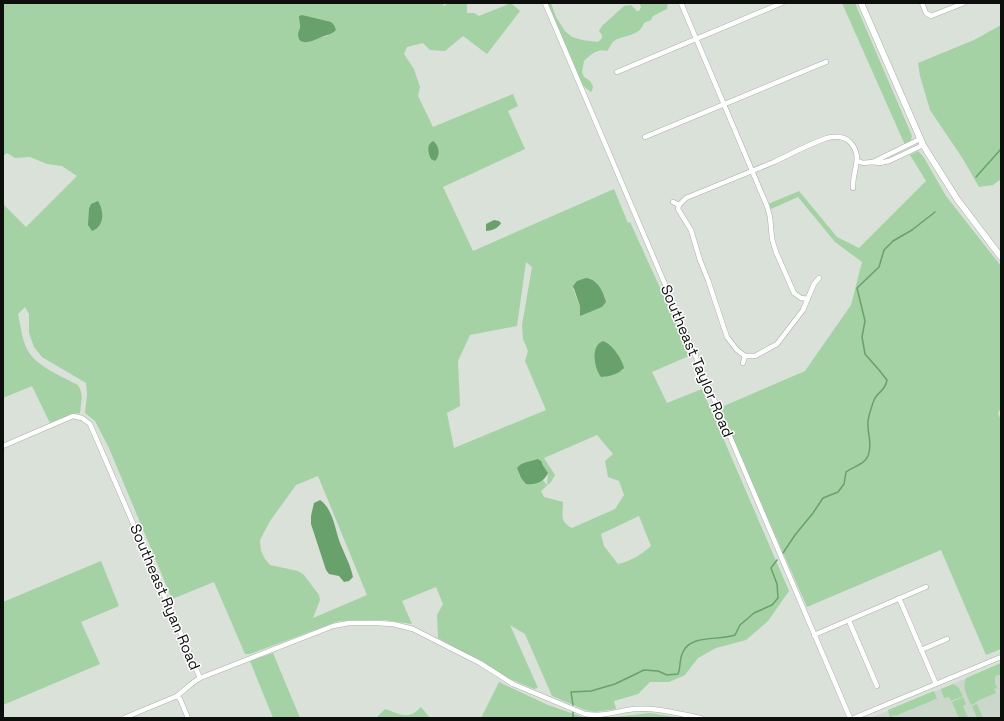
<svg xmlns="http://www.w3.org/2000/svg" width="1004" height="721" font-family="'Space Grotesk',sans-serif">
<rect width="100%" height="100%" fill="#d9e1d9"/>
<polygon fill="#cad7ca" points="1001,664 1001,718 869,718 888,711"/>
<g fill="#a4d2a4" fill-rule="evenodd">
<path d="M3,3H443V6L450,3H466L467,5V13H474L479,16L511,3L520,11L487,54L463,36L445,51L430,50L423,43L407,47L404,54L414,69L420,87L418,96L433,127L513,94L518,106L508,111L525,149L443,187L473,251L614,189L628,223L630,222L671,312L689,356L652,372L667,403L702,389L789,591L768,621L746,640L716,648L698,658L685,675L669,682H650L638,694L614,701L616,709L595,712L585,710L552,696L525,634L510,625L538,688L534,689L510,679L438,638L437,615L443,604L436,587L402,601L412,624L384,620L339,621L250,654H245L214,582L172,599L109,448L95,421L85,413L87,394L86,383L42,357L34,347L29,333V314L25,307L18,314C21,327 22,343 30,354C39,367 63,377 78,385C84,394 81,402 80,413L72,414L50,423L32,386L3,398V204L26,227L77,176L62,166L47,164L30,157L15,158L7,153L3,156ZM302,15L304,16L328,36L321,37L299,30ZM526,262L532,267L522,325L523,339L528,351L525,361L546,410L454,448L447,413L460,406L458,361L470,335L517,326ZM590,278L596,282L605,298L602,307L580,315V306L573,289ZM597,347L623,370L604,377C594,367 593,361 597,347ZM597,435L613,454L605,461L608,477L619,481L624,495L615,509L572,528C559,521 563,515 563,502L544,497L541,491L551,482L555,475L544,458ZM534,461L543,464L544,467L548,473L547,485L543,480L537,483L521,478L518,471L523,464ZM318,476L367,595L313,618L320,600L319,595L304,575L298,571L270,565L265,559L261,551L260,540L270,521L296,485ZM639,516L651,546C641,555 631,561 618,564L604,546L601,534Z"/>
<path d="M547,3H551L556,17L565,31L572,37L582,40L598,42L602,38V35L599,31L602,26L624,6L631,5L637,11H639L641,7L639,3H668L667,9L653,16L651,20L644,23C639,37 625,34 614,41C611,43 610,48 607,51C598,48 590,55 584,61L582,72L584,77L590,81L593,86L592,91L591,92L583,86Z"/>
<polygon points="842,3 855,3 912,136 911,140 905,145"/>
<polygon points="1001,25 1001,179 993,185 979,187 963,159 930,110 920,76 918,63 974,40"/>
<polygon points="918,151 923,156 946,196 1001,266 1001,408 998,413 1001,421 1001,649 986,655 941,550 807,607 719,408 805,371 851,305 862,262 835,242 798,197 771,209 768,204 799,191 837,237 859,248 926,181 910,155"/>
<polygon points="101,561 119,606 81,622 100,664 3,705 3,602"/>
<polygon points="273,653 300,718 273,718 250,661"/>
<path d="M1001,663V675H997L995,677V683L997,688L994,689L996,693L977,701V702L971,705C967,696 962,687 966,678Z"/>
<polygon points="499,682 548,705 586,718 481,718"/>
<polygon points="953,684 958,687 963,696 951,701 949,697 944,698 941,689"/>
<polygon points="934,691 938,702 936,699 895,716 894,715 890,718 888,710"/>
<polygon points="963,697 966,704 963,706 968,718 959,718 952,702"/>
<polygon points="977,704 983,718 977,718 972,706"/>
<path d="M421,707L430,718H376L385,709C401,714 408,721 421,707Z"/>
<polygon points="650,713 681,718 606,718"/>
</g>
<g fill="#68a16b">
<path d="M302,15L331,22L334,25L336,30C331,35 325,35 319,38C313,41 299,47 298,35C298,32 300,29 300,26C300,22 299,20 299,16Z"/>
<path d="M433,141C439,145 441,155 435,161L431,159C428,152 426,145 433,141Z"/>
<path d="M98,201C104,211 105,226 92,231L88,225L89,209L91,204Z"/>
<path d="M494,220L499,221L501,223C499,228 491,231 486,231V224Z"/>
<path d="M586,278C597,278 604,293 606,302L602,307L580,316V306L573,286L577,281Z"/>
<path d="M603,341C612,344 622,359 624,368C619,374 608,377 601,377C594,368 590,346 603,341Z"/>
<path d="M538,459L541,461L544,467L548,473C544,482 536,485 526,484L521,478L517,468C521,462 532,461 538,459Z"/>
<path d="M320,500C333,509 335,529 340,543C344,553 349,562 352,573L353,577L349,581L344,582L339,576L329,574L326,570L311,524V516L314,503Z"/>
</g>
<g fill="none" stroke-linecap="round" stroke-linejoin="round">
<g stroke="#68a16b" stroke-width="1.5">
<polyline points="976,177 1001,149"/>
<path d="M783,553L795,535L813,513L823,498L838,492L844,484L846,472C854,466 864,465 868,456C873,444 867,433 868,422C868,417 873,402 875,398C880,390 885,391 887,380L879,370L865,354L862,337L865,321L857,288L879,267L884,250L893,241L912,230L935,212"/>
<path d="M573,705L571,692L591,691L615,684L644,670L658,671L667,675L678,674C681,667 679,659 683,652C691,634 719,641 735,635L740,625L754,613L772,605L778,598L777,584L771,568L777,560"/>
<polyline points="573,718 573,712"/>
</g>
<defs>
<g id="street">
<polyline points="545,3 850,718"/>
<polyline points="681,3 767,206 770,217 772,239 776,252 794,293 801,298 808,299"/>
<polyline points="922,3 926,13 931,16 964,3"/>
<polyline points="617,72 782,3"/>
<polyline points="645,137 826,62"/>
<polyline points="858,161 863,163 873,162 879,163 889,161 923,145"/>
<polyline points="873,162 920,139"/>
<polyline points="673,202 679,205"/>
<path d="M679,205L686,198C715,186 745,174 774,162C791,154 809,144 827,138C835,136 844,136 850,142C864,157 852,170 853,188"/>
<polyline points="679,205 678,209 691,230 700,260 708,280 727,337 737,350 745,356"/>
<polyline points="745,356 755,356 777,344 803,310 814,284 819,278"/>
<polyline points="743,363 745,356"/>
<polyline points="3,446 73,416 82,418 90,424 200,678"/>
<polyline points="899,598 936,684"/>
<polyline points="849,621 877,686"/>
<polyline points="814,635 926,587"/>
<polyline points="921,650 947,639"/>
<polyline points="177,696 180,699 188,718"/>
<path d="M124,718L177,696C185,690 191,683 200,678L333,626L349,623H376L393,624L413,629L480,663L513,684L585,714C604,717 616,711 634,709C656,707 679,714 701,718"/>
<polyline points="854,718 1001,657"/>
</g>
<polyline id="secondary" points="861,3 923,145 957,199 1001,257"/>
</defs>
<use href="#street" stroke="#a9b0a9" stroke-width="5.5"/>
<use href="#secondary" stroke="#a9b0a9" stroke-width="7"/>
<use href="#street" stroke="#fff" stroke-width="4.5"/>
<use href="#secondary" stroke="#fff" stroke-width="6"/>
</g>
<g text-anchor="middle" stroke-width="3" stroke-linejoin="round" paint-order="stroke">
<g font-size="15" fill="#0d0f0d" stroke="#fff">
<text transform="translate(697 361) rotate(67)" y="5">Southeast Taylor Road</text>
<text transform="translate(165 597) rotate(67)" y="5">Southeast Ryan Road</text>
</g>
</g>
<rect width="1004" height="721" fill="none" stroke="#0d0f0d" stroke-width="8"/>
</svg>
